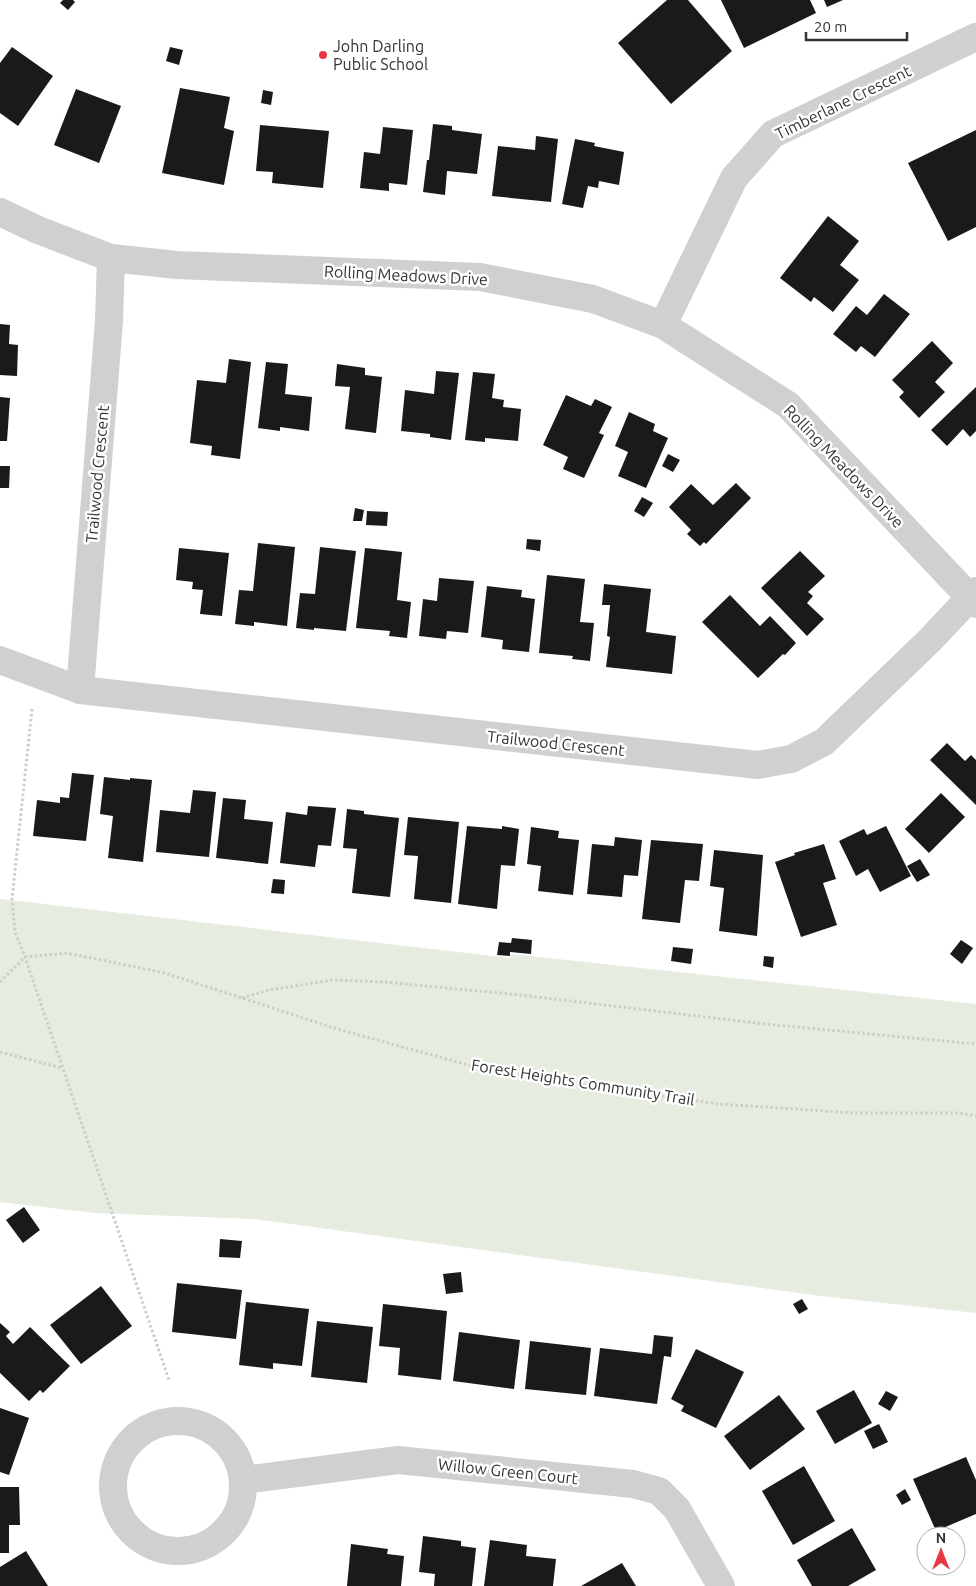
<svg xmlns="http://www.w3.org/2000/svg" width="976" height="1586" font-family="Ubuntu,sans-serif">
<rect width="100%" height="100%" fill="#fff"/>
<polygon fill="#e6ecdf" points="0,899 510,958 511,954 976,1004 976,1313 821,1296 254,1219 96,1213 0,1202"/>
<g fill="#1a1a1a">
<polygon points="63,0 73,0 75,2 68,10 60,3"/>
<polygon points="667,0 688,0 732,51 671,104 618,43"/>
<polygon points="721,0 810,0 816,13 744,48"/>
<polygon points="824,0 843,0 827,7"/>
<polygon points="12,47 53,76 18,126 0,113 0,63"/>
<polygon points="170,47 183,50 179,65 166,61"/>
<polygon points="180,88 230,97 224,128 234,131 224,185 162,173"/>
<polygon points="76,89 121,106 99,163 54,145"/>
<polygon points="263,90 273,92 271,105 261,103"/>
<polygon points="433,124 452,126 452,130 482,134 477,174 447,171 445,195 423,192 427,160 429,160"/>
<polygon points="260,125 329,131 323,188 272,183 273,172 256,171"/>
<polygon points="383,127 413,130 407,185 389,183 389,191 360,188 364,152 380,154"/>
<polygon points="976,130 976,227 948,241 908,163"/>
<polygon points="536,136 558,139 551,202 492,196 498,146 535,150"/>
<polygon points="575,139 595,143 594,146 624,152 619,185 599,181 598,188 588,186 583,208 562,204"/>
<polygon points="828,216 859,241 840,265 859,280 833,312 814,297 811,302 780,278"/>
<polygon points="884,294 910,314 875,357 861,346 856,352 833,334 856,306 867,315"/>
<polygon points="0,324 10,325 9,344 18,345 17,376 0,375"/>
<polygon points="932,341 953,363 935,382 945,392 919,418 899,397 904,392 892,380"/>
<polygon points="229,359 251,362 240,459 211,455 212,446 190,443 197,380 226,383"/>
<polygon points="266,362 288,364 285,394 312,397 309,431 280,427 280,431 258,428"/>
<polygon points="337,364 365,368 365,375 382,377 376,433 345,429 350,387 335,386"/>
<polygon points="436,371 459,373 451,440 430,437 430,434 401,431 405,390 434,394"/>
<polygon points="473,372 495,374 492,398 504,400 503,407 521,409 518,441 485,438 485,442 465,440"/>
<polygon points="976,387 976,431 970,437 963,429 947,446 931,430"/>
<polygon points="566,395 591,406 595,399 612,407 599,433 604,435 584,478 563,469 568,457 543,445"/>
<polygon points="0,397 10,398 7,441 0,441"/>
<polygon points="629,412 655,424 653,431 668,438 646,488 618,476 628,452 615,446"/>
<polygon points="668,454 680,460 673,472 662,466"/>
<polygon points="0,466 10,466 9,488 0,488"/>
<polygon points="736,483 751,498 706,544 704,542 700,546 687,534 691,530 669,507 691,484 713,505"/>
<polygon points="642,497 653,503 644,517 634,511"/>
<polygon points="355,508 364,510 362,521 353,521"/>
<polygon points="367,511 388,512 387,526 366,525"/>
<polygon points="527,539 541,540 540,551 526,549"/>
<polygon points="258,543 295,547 287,626 254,622 254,626 235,624 239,590 253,591"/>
<polygon points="320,547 356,551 346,631 314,628 314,630 296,628 300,593 315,594"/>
<polygon points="179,548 229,553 222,616 200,614 203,590 192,589 193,582 176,580"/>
<polygon points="365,548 402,552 397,600 411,602 407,638 389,636 390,631 356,628"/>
<polygon points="800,551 825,576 808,592 813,596 807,603 824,619 807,636 761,588"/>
<polygon points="547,575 585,579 580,622 594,623 590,661 572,659 573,656 539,653"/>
<polygon points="439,578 474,581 468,633 447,631 446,639 419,636 423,599 437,601"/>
<polygon points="604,584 651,589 646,632 676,636 672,674 606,667 610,637 607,636 610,605 602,605"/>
<polygon points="487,586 522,590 521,597 535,599 529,652 502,649 503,640 481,637"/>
<polygon points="730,595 760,626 770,616 796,643 785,655 783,654 758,678 702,622"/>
<polygon points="947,743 965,761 971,755 976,760 976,805 930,760"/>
<polygon points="72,773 94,775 86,841 33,836 37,800 60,803 60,797 69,798"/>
<polygon points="104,777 130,780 130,778 152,780 143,862 108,858 113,816 100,814"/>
<polygon points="193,790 216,792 209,857 156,852 160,810 190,813"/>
<polygon points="941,793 965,817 929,853 905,829"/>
<polygon points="223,798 246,800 244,819 273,822 268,864 216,858"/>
<polygon points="308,806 336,808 331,846 318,845 315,867 280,863 286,812 307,815"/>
<polygon points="347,809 364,811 364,814 399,818 390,897 352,893 357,849 343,848"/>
<polygon points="408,817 459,822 451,903 414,899 418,856 404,855"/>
<polygon points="467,826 502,829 502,826 519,829 515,866 501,865 497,909 458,904"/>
<polygon points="886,826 911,876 880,892 868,869 856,876 839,841 864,829 867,835"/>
<polygon points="531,827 559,831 558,838 579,840 573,895 538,891 541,866 527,864"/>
<polygon points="615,837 642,840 638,876 624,875 622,897 587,894 592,844 614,846"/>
<polygon points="651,840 703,844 699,881 685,880 680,923 642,919"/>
<polygon points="824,844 836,879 823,883 837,925 801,937 775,862 795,855 794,853"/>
<polygon points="714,850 763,855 757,936 719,931 724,888 710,886"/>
<polygon points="920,859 930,875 917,882 907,866"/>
<polygon points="273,879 285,880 284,894 271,893"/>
<polygon points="512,938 532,940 531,954 510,952 510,956 497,955 499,942 511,943"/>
<polygon points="961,940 973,948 962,964 950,954"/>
<polygon points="673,947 693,949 691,964 671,961"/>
<polygon points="764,956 774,957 773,968 763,966"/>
<polygon points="24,1207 40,1230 23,1243 6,1220"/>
<polygon points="220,1239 242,1241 240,1258 219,1257"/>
<polygon points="461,1272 463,1292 446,1294 443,1274"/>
<polygon points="177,1283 242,1290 236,1339 172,1332"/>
<polygon points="101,1286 132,1326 81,1364 50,1325"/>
<polygon points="802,1299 808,1309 799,1314 793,1304"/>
<polygon points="246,1302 309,1309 302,1366 273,1363 273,1369 239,1365"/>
<polygon points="383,1304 447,1311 441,1380 398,1375 400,1348 379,1346"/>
<polygon points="317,1321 373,1327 367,1383 311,1377"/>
<polygon points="0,1323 10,1332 6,1336 13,1344 30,1327 70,1366 43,1393 40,1390 29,1401 0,1373"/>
<polygon points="459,1332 520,1340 514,1389 453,1381"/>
<polygon points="654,1335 673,1337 671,1357 664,1356 657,1404 594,1396 600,1348 652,1354"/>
<polygon points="530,1341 591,1348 586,1395 525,1389"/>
<polygon points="696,1349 744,1372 716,1428 681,1411 684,1406 671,1399"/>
<polygon points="854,1390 872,1423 835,1444 816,1411"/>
<polygon points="886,1391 898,1397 890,1411 878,1404"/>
<polygon points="779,1395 805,1429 750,1470 724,1436"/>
<polygon points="0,1408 29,1418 9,1475 0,1472"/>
<polygon points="879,1424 888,1442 873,1449 864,1431"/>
<polygon points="966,1457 976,1480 976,1514 936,1531 913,1479"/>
<polygon points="804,1466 835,1521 793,1545 762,1491"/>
<polygon points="0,1487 19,1487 20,1525 9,1525 9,1553 0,1553"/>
<polygon points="905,1489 911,1500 902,1505 896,1495"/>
<polygon points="852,1528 876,1570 848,1586 812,1586 797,1560"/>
<polygon points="423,1536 461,1541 461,1546 476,1548 472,1586 434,1586 435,1574 419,1572"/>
<polygon points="490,1540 527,1545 526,1556 556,1559 553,1586 484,1586"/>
<polygon points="351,1544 388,1549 387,1554 404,1556 401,1586 347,1586"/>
<polygon points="26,1551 48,1586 0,1586 0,1567"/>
<polygon points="622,1563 636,1586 581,1586"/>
</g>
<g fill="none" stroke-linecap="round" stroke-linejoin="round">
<g stroke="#cdcdcd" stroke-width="3" stroke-dasharray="2.5 2.5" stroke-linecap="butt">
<polyline points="32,709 12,899 15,932 25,957 169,1380"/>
<polyline points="0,982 25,957 67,953 165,973 337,1029 490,1071 719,1104 854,1113 959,1113 976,1116"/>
<polyline points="242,998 269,990 333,980 384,982 520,995 765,1024 976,1044"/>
<polyline points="0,1052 62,1068"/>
</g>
<g stroke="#d0d0d0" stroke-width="28">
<polyline points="0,212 38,230 111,258 177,265 480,277 593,299 663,325 788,405 976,604"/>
<polyline points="663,325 734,178 773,134 976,37"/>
<polyline points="0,660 80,690 758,765 791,759 824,742 930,640 976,591"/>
<polyline points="80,690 109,321 111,258"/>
<circle cx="178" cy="1486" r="65"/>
<polyline points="243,1480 398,1460 633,1484 659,1491 677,1509 721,1586"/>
</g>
</g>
<circle fill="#e63946" stroke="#fff" stroke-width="2" cx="323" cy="55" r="5"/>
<g text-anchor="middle" stroke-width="5" stroke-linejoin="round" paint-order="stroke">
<g font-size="16" fill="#333" stroke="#fff" text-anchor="start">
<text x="333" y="52">John Darling<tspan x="333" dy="18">Public School</tspan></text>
</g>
<g font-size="16" fill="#333" stroke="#fff">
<text transform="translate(843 102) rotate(-26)" y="6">Timberlane Crescent</text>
<text transform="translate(406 275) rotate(3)" y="6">Rolling Meadows Drive</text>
<text transform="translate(844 466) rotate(46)" y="6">Rolling Meadows Drive</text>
<text transform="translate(97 474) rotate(-85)" y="6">Trailwood Crescent</text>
<text transform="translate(556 743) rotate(6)" y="6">Trailwood Crescent</text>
<text transform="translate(583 1082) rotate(9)" y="6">Forest Heights Community Trail</text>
<text transform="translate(508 1471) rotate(6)" y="6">Willow Green Court</text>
</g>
</g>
<g transform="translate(941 1551)"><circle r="24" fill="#ffffff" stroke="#adadad"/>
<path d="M0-4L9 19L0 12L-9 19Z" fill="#e63946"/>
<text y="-8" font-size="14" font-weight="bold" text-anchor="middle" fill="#333333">N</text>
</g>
<path d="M806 32v8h101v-8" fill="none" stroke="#333333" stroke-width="2.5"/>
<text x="814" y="32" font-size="15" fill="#333333" stroke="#ffffff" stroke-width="4" paint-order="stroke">20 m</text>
</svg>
